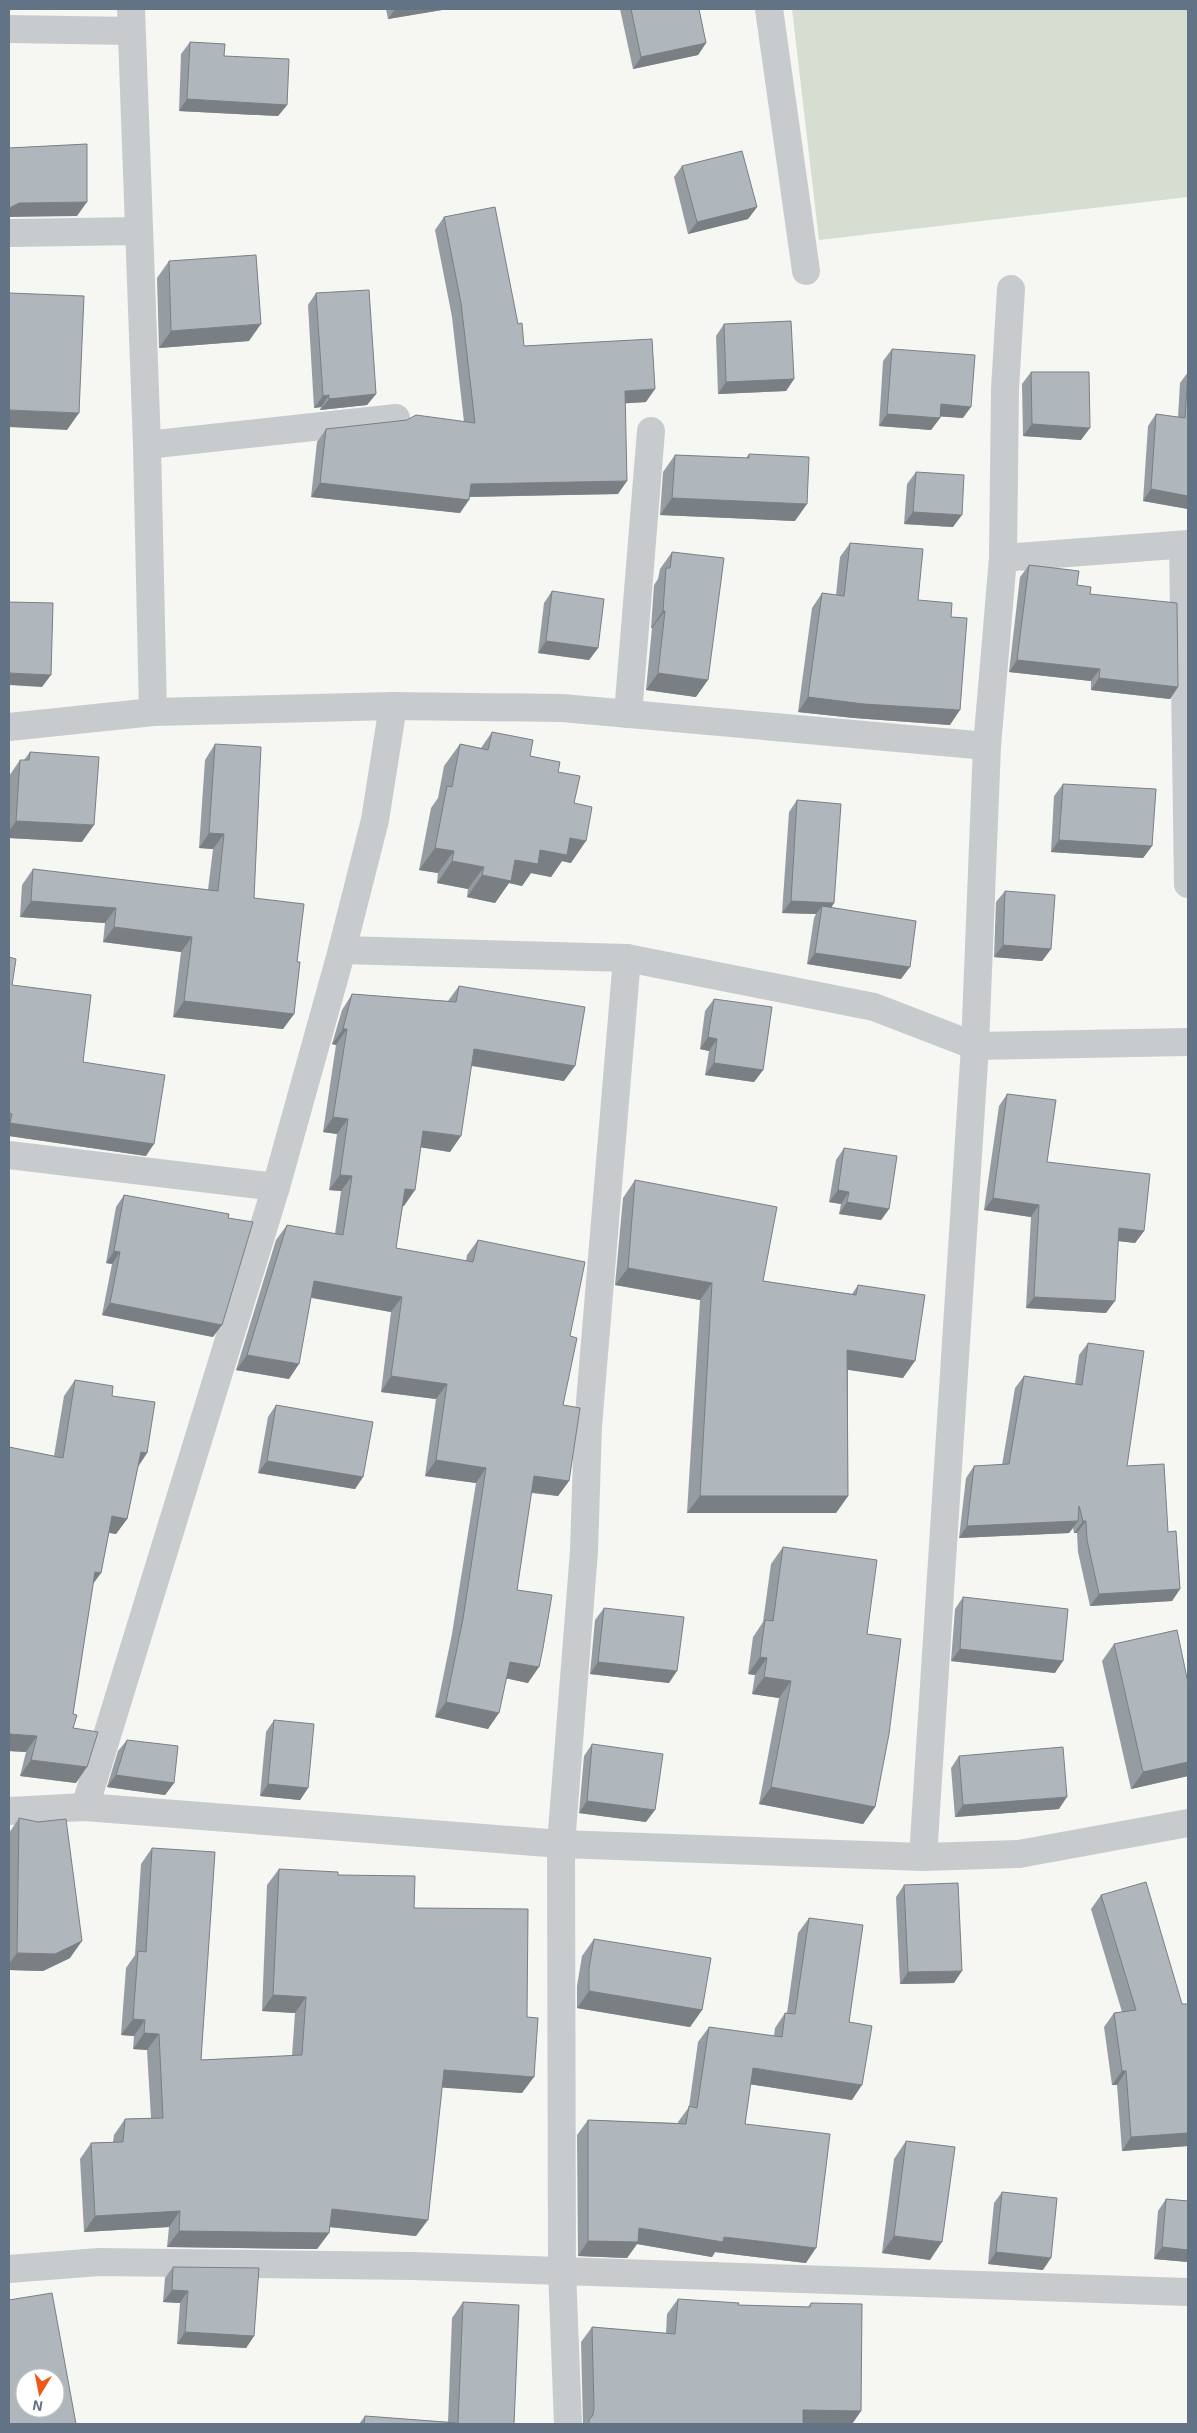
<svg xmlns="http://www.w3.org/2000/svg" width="1197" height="2433" font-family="'Exo 2',sans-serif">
<rect width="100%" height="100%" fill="#f6f6f2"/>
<polygon fill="#d6ded2" points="792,9 1188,9 1188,197 819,240"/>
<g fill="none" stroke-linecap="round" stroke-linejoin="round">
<g stroke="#c8cbce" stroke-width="28">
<polyline points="131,9 147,445 153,712"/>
<polyline points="769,9 806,271"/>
<polyline points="9,29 131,31"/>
<polyline points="9,233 139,231"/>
<polyline points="147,445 396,418"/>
<polyline points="1183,545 1188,884"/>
<polyline points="1003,558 1188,544"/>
<polyline points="628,714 651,431"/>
<polyline points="9,727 153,712 393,706 562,708 987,746"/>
<polyline points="342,950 627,958 874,1007 975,1046 1188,1042"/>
<polyline points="9,1155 276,1187"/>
<polyline points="85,1807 276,1187 342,950 375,820 393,706"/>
<polyline points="9,1811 85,1807 561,1844 923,1857 1019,1854 1188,1823"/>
<polyline points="923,1857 975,1046 987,746 1003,558 1005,389 1011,289"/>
<polyline points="9,2269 99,2262 412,2266 1188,2292"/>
<polyline points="568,2424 562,2270 561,1844 584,1551 588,1426 627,958"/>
</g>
</g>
<g fill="#969da2">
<polygon points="386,9 443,9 442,10 388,19"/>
<polygon points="620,9 699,9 706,43 698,55 633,69"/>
<polygon points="190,42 224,56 287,105 278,116 179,111 181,54"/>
<polygon points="682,166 757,207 748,219 688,234 674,177"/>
<polygon points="444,217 518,324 524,346 646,402 625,403 618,494 470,497 460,513 311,497 317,442 326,429 464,422 452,317 435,230"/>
<polygon points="169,261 249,341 159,348 157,278"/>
<polygon points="316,293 376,394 367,405 320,410 321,407 314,408 308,305"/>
<polygon points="724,324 794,379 786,391 718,394 716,336"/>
<polygon points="892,349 963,418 940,416 940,418 931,430 879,426 883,361"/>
<polygon points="1031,372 1081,440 1023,436 1022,384"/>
<polygon points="1188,372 1188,509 1143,501 1148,426 1156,414 1178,417 1180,383"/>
<polygon points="749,454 795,521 660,515 663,472 675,455 746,458"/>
<polygon points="916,472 953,527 904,524 907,484"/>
<polygon points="850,543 918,600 951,617 950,725 854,718 798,712 812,608 822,593 836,595 840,557"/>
<polygon points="672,552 696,697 646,690 652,628 651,628 654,585 658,579 660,569"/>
<polygon points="1029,565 1077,585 1090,594 1178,687 1170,699 1091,690 1091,681 1009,672 1020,577"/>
<polygon points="552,591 598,648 589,660 538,653 544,603"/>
<polygon points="492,732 530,756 558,772 574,803 571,863 562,861 551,877 531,873 522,886 509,883 495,903 467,897 468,889 437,883 438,873 419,870 431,808 438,798 444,766 460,744 481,748"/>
<polygon points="215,744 254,898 297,962 294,1014 283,1029 173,1017 181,952 103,942 105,923 20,917 22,885 33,869 208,890 213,849 199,848 205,760"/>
<polygon points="30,752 82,842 9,838 9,776 20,760 24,760"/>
<polygon points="1063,784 1152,846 1143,858 1051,852 1054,796"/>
<polygon points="797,800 834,903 831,908 901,979 807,964 814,918 816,914 782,913 789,812"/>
<polygon points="1005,891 1051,949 1042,961 994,957 996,902"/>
<polygon points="9,957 12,985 83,1062 146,1156 9,1136"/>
<polygon points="459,986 564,1081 471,1066 450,1152 421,1147 404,1206 403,1205 396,1248 466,1261 467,1255 478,1240 570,1336 563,1405 569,1481 558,1496 531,1493 517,1590 528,1683 506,1678 488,1729 435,1717 452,1634 476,1483 425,1476 436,1399 381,1392 391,1312 311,1298 289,1379 236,1370 276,1240 287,1225 335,1234 341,1191 329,1190 337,1134 323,1132 336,1045 332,1044 342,1010 352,994 448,1001"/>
<polygon points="714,999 763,1070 754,1082 705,1075 709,1051 700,1049 705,1011"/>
<polygon points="1007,1094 1047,1162 1144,1231 1135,1243 1118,1241 1106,1313 1026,1308 1031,1217 984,1210 999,1106"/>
<polygon points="844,1148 889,1209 881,1220 839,1214 841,1204 829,1202 836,1160"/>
<polygon points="635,1180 763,1281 852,1294 858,1285 903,1378 848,1369 848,1496 836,1513 687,1513 700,1300 615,1285 623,1198"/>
<polygon points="124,1195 213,1337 102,1315 112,1264 106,1263 116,1207"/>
<polygon points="1088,1343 1127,1466 1168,1532 1180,1589 1172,1601 1090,1606 1078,1552 1077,1533 1074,1533 1073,1528 1069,1533 959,1538 966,1478 974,1466 1002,1465 1015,1388 1024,1376 1075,1384 1079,1355"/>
<polygon points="75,1380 112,1396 147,1453 138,1467 127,1519 116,1534 109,1533 101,1573 93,1583 73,1714 76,1783 20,1776 26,1752 9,1751 9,1447 54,1456 64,1396"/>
<polygon points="276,1405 363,1477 355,1489 258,1473 268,1417"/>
<polygon points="783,1547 867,1634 875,1807 863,1824 759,1804 779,1698 752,1694 755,1675 748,1674 753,1637 763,1622 771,1564"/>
<polygon points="963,1597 1055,1673 951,1661 955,1609"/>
<polygon points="604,1608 669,1683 590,1674 595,1620"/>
<polygon points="1114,1644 1188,1776 1131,1789 1102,1661"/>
<polygon points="274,1720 308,1788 300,1800 260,1796 266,1732"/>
<polygon points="127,1740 174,1783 165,1795 107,1787 118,1751"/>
<polygon points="592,1744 646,1822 579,1813 584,1756"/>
<polygon points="959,1756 1059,1809 955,1817 951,1768"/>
<polygon points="19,1818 70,1958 43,1971 9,1970 9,1833"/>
<polygon points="152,1848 201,2060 292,2056 295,2013 262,2011 267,1885 279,1869 338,1875 414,1908 522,2093 442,2087 416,2236 330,2227 329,2233 317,2249 167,2247 169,2227 84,2232 80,2159 91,2143 113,2142 114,2135 125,2119 151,2118 147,2050 133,2049 134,2036 121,2035 126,1968 135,1955 141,1864"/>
<polygon points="904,1885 954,1983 900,1984 896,1897"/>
<polygon points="1101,1895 1182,2004 1188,2004 1188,2146 1122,2151 1117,2085 1112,2085 1104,2027 1114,2013 1122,2012 1091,1909"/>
<polygon points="809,1918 849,2022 852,2100 750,2084 745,2124 806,2263 715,2252 712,2257 637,2244 627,2258 578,2256 577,2135 588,2120 678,2123 678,2122 689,2107 698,2042 709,2027 774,2036 775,2028 785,2013 787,2013 798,1933"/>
<polygon points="594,1939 702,2010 690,2027 577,2008 577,1986 582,1956"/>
<polygon points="906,2141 930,2260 882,2253 894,2159"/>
<polygon points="1002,2192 1043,2270 988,2264 994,2203"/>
<polygon points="1166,2199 1188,2201 1188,2262 1154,2259 1158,2211"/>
<polygon points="173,2267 254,2336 246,2348 177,2344 180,2303 163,2302 165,2278"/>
<polygon points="678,2299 738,2305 808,2307 811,2303 861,2411 852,2424 583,2424 581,2342 592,2327 666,2333 667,2314"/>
<polygon points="463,2302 514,2424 359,2424 365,2416 448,2422 452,2318"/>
</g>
<g fill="#7a7f84">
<polygon points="395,9 443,9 442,10 388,19"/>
<polygon points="706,43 698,55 633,69 641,57"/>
<polygon points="187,99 287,105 278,116 179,111"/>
<polygon points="87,202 77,216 9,217 9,208 19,203"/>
<polygon points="757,207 748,219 688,234 697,222"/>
<polygon points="261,324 249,341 159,348 171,331"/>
<polygon points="794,379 786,391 718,394 726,382"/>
<polygon points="655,389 646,402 616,404 625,391"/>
<polygon points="376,394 367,405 320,410 329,399"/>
<polygon points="329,395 321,407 314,408 323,396"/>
<polygon points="941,404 971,407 963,418 933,416"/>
<polygon points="9,410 79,413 67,430 9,427"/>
<polygon points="887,414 940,418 931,430 879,426"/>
<polygon points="1032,424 1090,428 1081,440 1023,436"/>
<polygon points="627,481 618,494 462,497 471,484"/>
<polygon points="320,483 469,500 460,513 311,497"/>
<polygon points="1151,489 1188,496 1188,509 1143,501"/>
<polygon points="672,498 807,504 795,521 660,515"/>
<polygon points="913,512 962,515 953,527 904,524"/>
<polygon points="663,611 665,611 652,628 651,628"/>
<polygon points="546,641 598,648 589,660 538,653"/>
<polygon points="1017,660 1100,669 1091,681 1009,672"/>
<polygon points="9,673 51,675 42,687 9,685"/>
<polygon points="658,673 708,680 696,697 646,690"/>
<polygon points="1099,678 1178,687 1170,699 1091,690"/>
<polygon points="808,697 960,710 950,725 854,718 798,712"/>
<polygon points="16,821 94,825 82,842 9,838 9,831"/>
<polygon points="209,833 224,834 213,849 199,848"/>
<polygon points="570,838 586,841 571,863 562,861 551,877 531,873 522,886 509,883 495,903 467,897 482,875 515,860"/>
<polygon points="1059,840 1152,846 1143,858 1051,852"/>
<polygon points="435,848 454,851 438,873 419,870"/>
<polygon points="452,861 484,867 468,889 437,883"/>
<polygon points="31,901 116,908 105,923 20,917"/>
<polygon points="791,901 834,903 826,915 822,906 816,914 782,913"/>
<polygon points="114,927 192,937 181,952 103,942"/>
<polygon points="1003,945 1051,949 1042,961 994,957"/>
<polygon points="815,953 910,967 901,979 807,964"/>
<polygon points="184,1001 294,1014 283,1029 173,1017"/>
<polygon points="343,1029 347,1029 336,1045 332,1044"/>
<polygon points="708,1037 717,1039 709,1051 700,1049"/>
<polygon points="474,1049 575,1066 564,1081 463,1064"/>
<polygon points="714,1063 763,1070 754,1082 705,1075"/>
<polygon points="333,1117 348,1119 337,1134 323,1132"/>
<polygon points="10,1123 154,1144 146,1156 9,1136 9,1125"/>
<polygon points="423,1131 461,1136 450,1152 412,1146"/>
<polygon points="340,1175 352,1176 341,1191 329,1190"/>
<polygon points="405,1189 415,1190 404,1206 395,1204"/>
<polygon points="838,1190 849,1192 841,1204 829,1202"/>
<polygon points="993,1198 1039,1205 1031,1217 984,1210"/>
<polygon points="847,1202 889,1209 881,1220 839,1214"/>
<polygon points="1119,1228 1144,1231 1135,1243 1110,1240"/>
<polygon points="114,1251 120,1252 112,1264 106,1263"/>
<polygon points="628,1268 712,1283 700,1300 615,1285"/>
<polygon points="314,1281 402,1297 391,1312 303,1296"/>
<polygon points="1034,1297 1115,1301 1106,1313 1026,1308"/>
<polygon points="110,1303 222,1325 213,1337 102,1315"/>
<polygon points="847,1350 915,1361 903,1378 835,1368"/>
<polygon points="247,1355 299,1364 289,1379 236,1370"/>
<polygon points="391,1376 447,1384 436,1399 381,1392"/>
<polygon points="141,1452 147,1453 136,1469"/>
<polygon points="436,1460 486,1468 476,1483 425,1476"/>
<polygon points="267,1461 363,1477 355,1489 258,1473"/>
<polygon points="534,1476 569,1481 558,1496 523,1491"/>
<polygon points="700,1496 848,1496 836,1513 687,1513"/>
<polygon points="112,1516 127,1519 116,1534 101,1531"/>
<polygon points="1078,1521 1069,1533 959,1538 967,1526"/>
<polygon points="1083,1521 1086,1521 1077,1533 1074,1533"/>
<polygon points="95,1572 101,1573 90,1588"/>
<polygon points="1180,1589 1172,1601 1090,1606 1099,1594"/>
<polygon points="960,1649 1063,1661 1055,1673 951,1661"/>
<polygon points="760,1657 767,1658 755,1675 748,1674"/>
<polygon points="510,1662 539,1667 528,1683 499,1677"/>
<polygon points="598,1662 677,1671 669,1683 590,1674"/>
<polygon points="764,1677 791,1681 779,1698 752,1694"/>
<polygon points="446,1702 499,1713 488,1729 435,1717"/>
<polygon points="9,1734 37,1736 26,1752 9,1751"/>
<polygon points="31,1760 87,1767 76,1783 20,1776"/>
<polygon points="1188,1762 1188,1776 1131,1789 1143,1772"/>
<polygon points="116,1775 174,1783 165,1795 107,1787"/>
<polygon points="268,1784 308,1788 300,1800 260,1796"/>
<polygon points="771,1787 875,1807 863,1824 759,1804"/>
<polygon points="1067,1797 1059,1809 955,1817 963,1805"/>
<polygon points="587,1801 655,1810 646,1822 579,1813"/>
<polygon points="82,1941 70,1958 43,1971 9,1970 9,1964 17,1953"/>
<polygon points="962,1971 954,1983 900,1984 908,1972"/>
<polygon points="589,1991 702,2010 690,2027 577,2008"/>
<polygon points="273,1995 306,1997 295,2013 262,2011"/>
<polygon points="133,2019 145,2020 134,2036 121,2035"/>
<polygon points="144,2033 159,2034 147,2050 133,2049"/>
<polygon points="753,2068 862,2085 852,2100 742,2083"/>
<polygon points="444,2070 534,2077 522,2093 433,2087"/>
<polygon points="1122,2071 1126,2071 1117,2085 1112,2085"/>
<polygon points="1188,2133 1188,2146 1122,2151 1131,2137"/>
<polygon points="332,2209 428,2220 416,2236 320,2226"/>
<polygon points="180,2211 169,2227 84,2232 95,2216"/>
<polygon points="639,2228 724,2237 816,2248 806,2263 715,2252 712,2257 637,2244 627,2258 578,2256 588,2241"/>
<polygon points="179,2231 329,2233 317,2249 167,2247"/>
<polygon points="894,2236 942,2242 930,2260 882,2253"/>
<polygon points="1162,2247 1188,2250 1188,2262 1154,2259"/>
<polygon points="996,2252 1051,2258 1043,2270 988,2264"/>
<polygon points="172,2290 188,2291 180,2303 163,2302"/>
<polygon points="185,2332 254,2336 246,2348 177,2344"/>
<polygon points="803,2410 861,2411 852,2424 793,2424"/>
</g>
<g fill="#afb6bc" stroke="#7a7f84" fill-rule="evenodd">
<polygon points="631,9 699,9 706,43 641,57"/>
<polygon points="190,42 225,44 224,56 289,59 287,105 187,99"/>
<polygon points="87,144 87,202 19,203 9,208 9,148"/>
<polygon points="742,151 757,207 697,222 682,166"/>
<polygon points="495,207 518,324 522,323 524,346 652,339 655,389 625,391 627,481 471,484 469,500 320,483 326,429 407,420 416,415 475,423 461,303 444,217"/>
<polygon points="256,255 261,324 171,331 169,261"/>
<polygon points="369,290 376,394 329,399 329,395 323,396 316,293"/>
<polygon points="9,293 84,296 79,413 9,410"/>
<polygon points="791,321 794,379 726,382 724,324"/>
<polygon points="892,349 975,355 971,407 941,404 940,418 887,414"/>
<polygon points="1031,372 1089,372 1090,428 1032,424"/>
<polygon points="1188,373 1188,496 1151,489 1156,414 1185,418"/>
<polygon points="749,454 809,457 807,504 672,498 675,455 749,458"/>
<polygon points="916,472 964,475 962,515 913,512"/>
<polygon points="850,543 923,549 918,600 952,603 951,617 967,618 960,710 864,704 808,697 822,593 844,596"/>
<polygon points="672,552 724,558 708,680 658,673 665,611 663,611 666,568 670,568"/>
<polygon points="1029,565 1079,571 1077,585 1091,587 1090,594 1177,603 1178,687 1099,678 1100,669 1017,660"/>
<polygon points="552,591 604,599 598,648 546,641"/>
<polygon points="9,602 53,603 51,675 9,673"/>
<polygon points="492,732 533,740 530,756 560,762 558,772 580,776 574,803 592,807 586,841 570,838 567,855 540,850 538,864 515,860 511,881 482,875 484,867 452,861 454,851 435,848 447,786 452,787 460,744 488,750"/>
<polygon points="215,744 261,747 254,898 304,904 297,962 300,962 294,1014 184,1001 192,937 114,927 116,908 31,901 33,869 218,891 224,834 209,833"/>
<polygon points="30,752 99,757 94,825 16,821 20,760 29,760"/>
<polygon points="1063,784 1156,789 1152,846 1059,840"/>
<polygon points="797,800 841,804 834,903 791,901"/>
<polygon points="1005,891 1055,895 1051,949 1003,945"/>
<polygon points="822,906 916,921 910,967 815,953"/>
<polygon points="9,957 16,959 12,985 91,995 83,1062 165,1075 154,1144 10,1123 12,1114 9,1113"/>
<polygon points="459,986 585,1007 575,1066 474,1049 461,1136 423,1131 415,1190 405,1189 396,1248 473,1262 478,1240 585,1262 570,1336 577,1338 563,1405 580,1408 569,1481 534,1476 517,1590 552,1595 543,1648 539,1667 510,1662 499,1713 446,1702 463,1619 486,1468 436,1460 447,1384 391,1376 402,1297 314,1281 299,1364 247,1355 287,1225 343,1235 352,1176 340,1175 348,1119 333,1117 347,1029 343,1029 352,994 456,1002"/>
<polygon points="714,999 772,1007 763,1070 714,1063 717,1039 708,1037"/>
<polygon points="1007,1094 1056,1100 1047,1162 1150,1174 1144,1231 1119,1228 1115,1301 1034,1297 1039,1205 993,1198"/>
<polygon points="844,1148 897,1156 889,1209 847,1202 849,1192 838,1190"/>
<polygon points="635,1180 777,1207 763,1281 856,1295 858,1285 925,1295 915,1361 847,1350 848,1496 700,1496 712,1283 628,1268"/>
<polygon points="124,1195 229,1214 228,1218 253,1222 222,1325 110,1303 120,1252 114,1251"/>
<polygon points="1088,1343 1144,1351 1127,1466 1164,1464 1168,1532 1176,1531 1180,1589 1099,1594 1087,1540 1086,1521 1083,1521 1079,1506 1078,1521 967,1526 974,1466 1009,1464 1024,1376 1082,1385"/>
<polygon points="75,1380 113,1386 112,1396 155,1402 147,1453 141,1452 127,1519 112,1516 101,1573 95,1572 73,1714 77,1715 73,1728 98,1732 87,1767 31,1760 37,1736 9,1734 9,1447 63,1458"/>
<polygon points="276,1405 373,1422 363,1477 267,1461"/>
<polygon points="783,1547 877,1560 867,1634 901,1639 889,1734 875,1807 771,1787 791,1681 764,1677 767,1658 760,1657 765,1620 773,1621"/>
<polygon points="963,1597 1068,1609 1063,1661 960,1649"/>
<polygon points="604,1608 684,1617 677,1671 598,1662"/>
<polygon points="1177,1630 1188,1683 1188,1762 1143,1772 1114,1644"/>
<polygon points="274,1720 314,1724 308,1788 268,1784"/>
<polygon points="127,1740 178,1746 174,1783 116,1775"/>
<polygon points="592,1744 663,1754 655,1810 587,1801"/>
<polygon points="1063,1747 1067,1797 963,1805 959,1756"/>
<polygon points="19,1818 38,1822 66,1819 82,1941 55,1954 17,1953"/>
<polygon points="152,1848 215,1852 201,2060 302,2055 306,1997 273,1995 279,1869 338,1872 338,1875 415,1876 414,1908 528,1909 527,2017 538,2018 534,2077 444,2070 428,2220 332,2209 329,2233 179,2231 180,2211 95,2216 91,2143 123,2142 125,2119 163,2118 159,2034 144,2033 145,2020 133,2019 138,1951 146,1952"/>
<polygon points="1146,1882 1182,2004 1188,2004 1188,2133 1131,2137 1126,2071 1122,2071 1114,2013 1136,2010 1101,1895"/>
<polygon points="958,1883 962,1971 908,1972 904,1885"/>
<polygon points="809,1918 863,1925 849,2022 872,2026 862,2085 753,2068 745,2124 830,2134 816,2248 724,2237 723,2242 639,2228 638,2242 588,2241 588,2120 686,2124 689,2106 697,2108 709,2027 782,2037 785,2013 795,2014"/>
<polygon points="594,1939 711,1958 702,2010 589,1991 589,1968"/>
<polygon points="906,2141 955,2147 942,2242 894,2236"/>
<polygon points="1002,2192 1057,2198 1051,2258 996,2252"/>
<polygon points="1166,2199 1188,2201 1188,2250 1162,2247"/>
<polygon points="173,2267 259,2268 254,2336 185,2332 188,2291 172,2290"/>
<path d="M52,2293L76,2424H9V2300ZM25,2378H55V2408H25Z"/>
<polygon points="678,2299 739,2303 738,2305 810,2307 811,2303 862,2304 861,2411 803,2410 803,2424 589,2424 589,2420 593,2415 594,2408 592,2327 675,2334"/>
<polygon points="463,2302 519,2305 514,2424 364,2424 365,2416 458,2423"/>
</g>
<rect width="1197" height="2433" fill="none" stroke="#627385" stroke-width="20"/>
<g transform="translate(40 2393) rotate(190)"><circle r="24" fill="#ffffff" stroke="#c0c7ce"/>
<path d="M0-4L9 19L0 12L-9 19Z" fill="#ef5818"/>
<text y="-8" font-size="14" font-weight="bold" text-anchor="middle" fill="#627385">N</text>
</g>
</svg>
